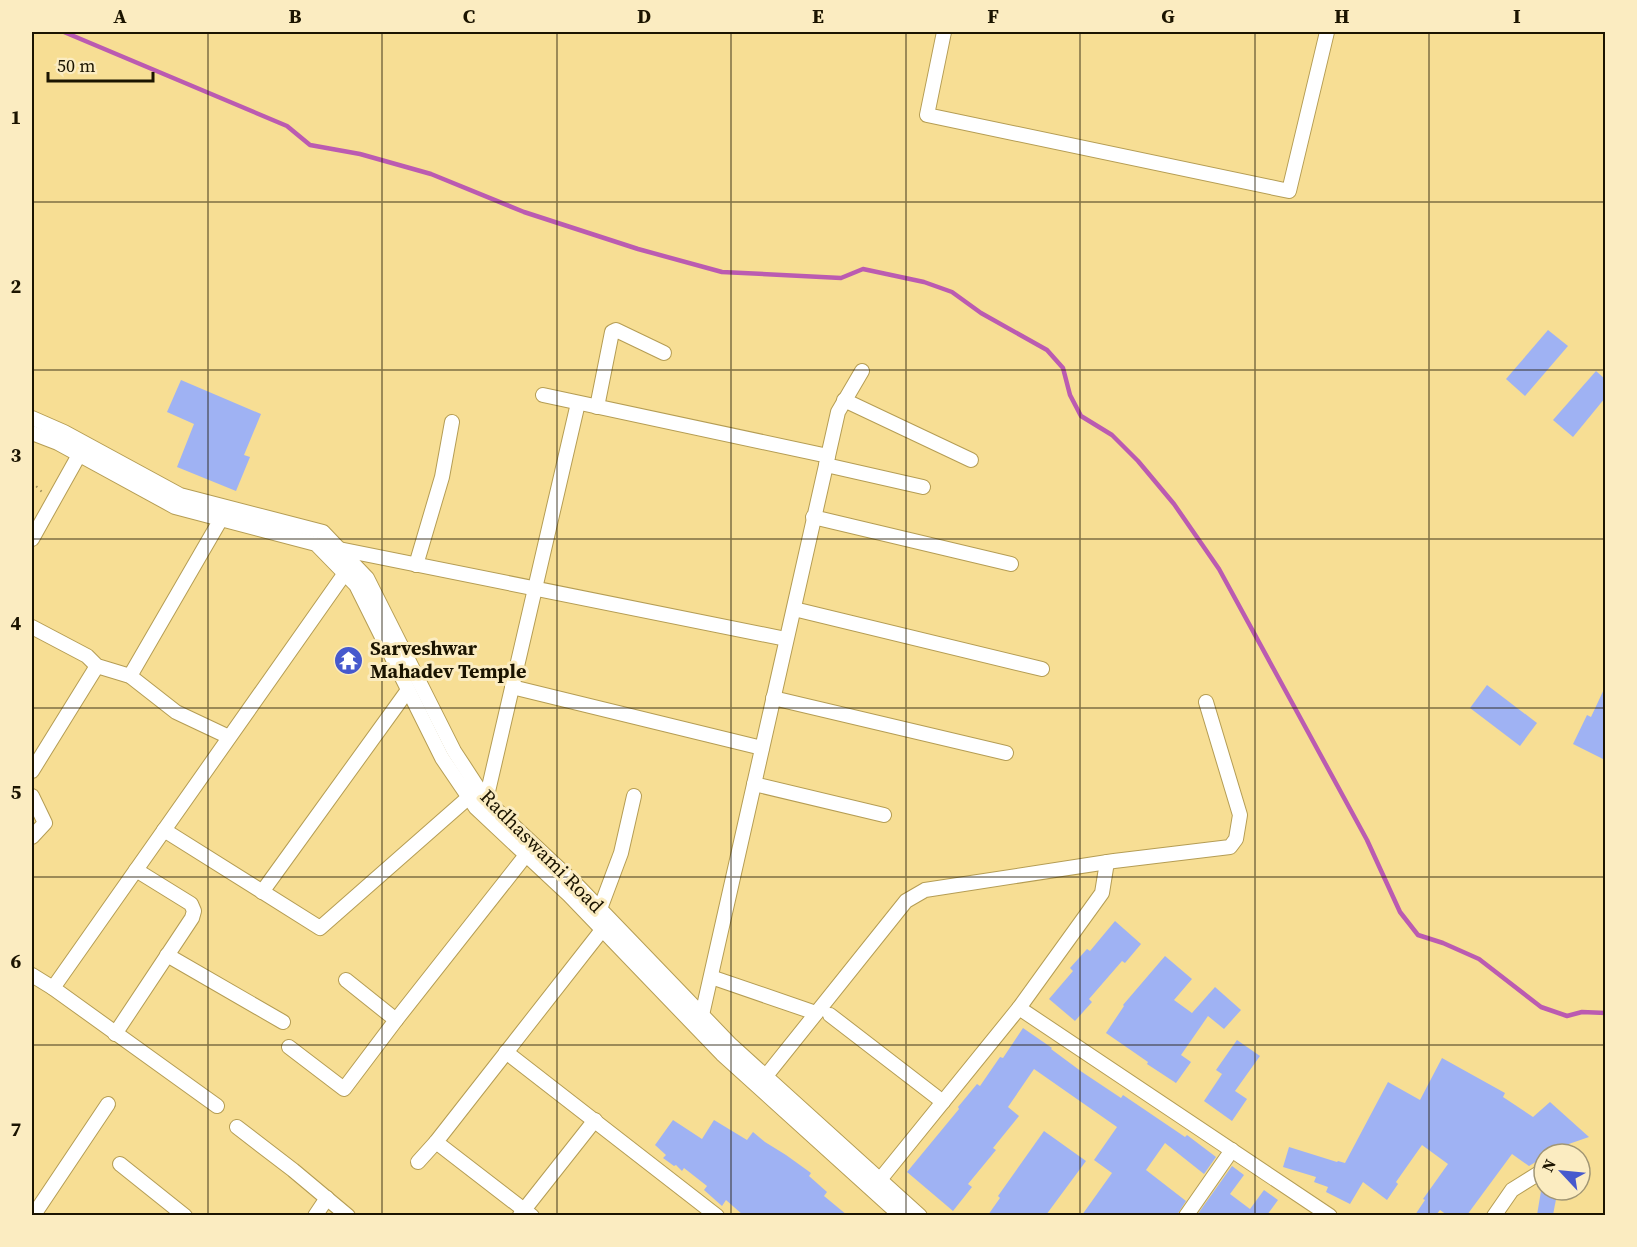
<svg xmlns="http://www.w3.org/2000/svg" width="1637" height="1247" font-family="'Source Serif 4',serif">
<rect width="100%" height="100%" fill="#f7de94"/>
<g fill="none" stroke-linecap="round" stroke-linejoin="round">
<polyline stroke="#bb5bb1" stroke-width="4.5" points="64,32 287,126 310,145 360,154 431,174 524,212 638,249 722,272 841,278 863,269 924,282 952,292 981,313 1047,350 1063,368 1070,395 1081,416 1112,435 1138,461 1174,504 1219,569 1367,840 1400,912 1418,935 1443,943 1479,959 1541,1007 1567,1016 1582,1012 1606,1013"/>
</g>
<g fill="#9fb2f3">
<polygon points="1548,330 1568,346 1525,396 1506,379"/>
<polygon points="1596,371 1605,379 1605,398 1573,437 1553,420"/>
<polygon points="181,380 261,414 244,455 250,457 236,491 177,467 194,424 167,412"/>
<polygon points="1487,685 1537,723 1520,746 1470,708"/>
<polygon points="1605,687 1605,760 1573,744 1587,715 1591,717"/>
<polygon points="1115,921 1141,944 1125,963 1122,961 1089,999 1092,1002 1075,1021 1049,999 1073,971 1070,968 1087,949 1090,951"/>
<polygon points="1165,956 1192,979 1174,1000 1192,1013 1215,987 1241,1010 1224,1029 1208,1016 1181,1055 1191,1062 1176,1083 1147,1064 1148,1062 1106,1033 1124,1006 1123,1005"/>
<polygon points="1023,1028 1052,1048 1051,1049 1082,1072 1121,1098 1123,1095 1185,1137 1187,1135 1216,1157 1204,1174 1165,1143 1146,1170 1186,1201 1177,1215 1082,1215 1112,1173 1094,1160 1117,1127 1034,1069 1008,1107 1019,1116 993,1148 996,1150 968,1184 972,1187 953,1211 907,1172 959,1109 958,1107 977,1084 980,1086 1000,1057 1003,1058"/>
<polygon points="1237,1040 1260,1056 1235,1091 1247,1099 1232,1121 1204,1101 1222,1074 1216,1070"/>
<polygon points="1442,1058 1505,1093 1503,1097 1533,1117 1550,1102 1589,1137 1560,1147 1549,1154 1544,1154 1544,1157 1529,1166 1512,1154 1467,1215 1447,1215 1440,1210 1436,1215 1415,1215 1425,1200 1423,1199 1448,1164 1422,1145 1396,1182 1398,1184 1387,1200 1363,1182 1350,1204 1326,1192 1328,1187 1314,1182 1316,1177 1283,1167 1289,1147 1337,1162 1338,1161 1345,1163 1388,1082 1420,1100"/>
<polygon points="673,1120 702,1139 714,1120 747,1140 753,1132 765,1142 786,1155 811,1173 809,1176 827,1192 824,1196 847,1215 743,1215 726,1200 722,1206 704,1190 707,1186 684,1168 682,1171 676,1165 674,1166 663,1158 666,1155 655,1145"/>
<polygon points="1044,1131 1086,1161 1046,1215 988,1215 1000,1198 998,1196"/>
<polygon points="1232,1166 1244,1175 1230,1194 1250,1209 1264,1190 1278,1200 1267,1215 1197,1215"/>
<polygon points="1541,1191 1557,1194 1553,1215 1537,1215"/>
</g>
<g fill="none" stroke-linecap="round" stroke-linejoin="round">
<defs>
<g id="minor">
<polyline points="944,32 927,115 1289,191 1327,32"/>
<polyline points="543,395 828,456"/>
<polyline points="844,400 971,460"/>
<polyline points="597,407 612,332 616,330 664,353"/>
<polyline points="32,418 64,432 180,495 323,532 367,578 454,751 486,800 578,886 731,1045 920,1216"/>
<polyline points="32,433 58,443 175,507 316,544 356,585 442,758 476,808 569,895 722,1054 901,1216"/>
<polyline points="826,465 923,487"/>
<polyline points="813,517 1011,564"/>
<polyline points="32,539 79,455"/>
<polyline points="339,549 786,639"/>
<polyline points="416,565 442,477 452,422"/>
<polyline points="794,609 1042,669"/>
<polyline points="32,627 87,656 97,666 130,676 176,712 229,737"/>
<polyline points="130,676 221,519"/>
<polyline points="512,687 762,748"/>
<polyline points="773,698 1006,753"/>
<polyline points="32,771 97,666"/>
<polyline points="754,784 884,815"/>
<polyline points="32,796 45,823 32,837"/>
<polyline points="486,800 578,403"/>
<polyline points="164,830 320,928 469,797"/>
<polyline points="262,892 408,690"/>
<polyline points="600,909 621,853 634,796"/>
<polyline points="167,955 283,1022"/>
<polyline points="32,975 53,988 345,573"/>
<polyline points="711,977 816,1013"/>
<polyline points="346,980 396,1020"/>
<polyline points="53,988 217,1106"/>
<polyline points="1019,1008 1102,893 1107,862"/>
<polyline points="702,1015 838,412 862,371"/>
<polyline points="830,1015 943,1102"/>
<polyline points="115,1034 192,918 194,911 191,904 136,870"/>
<polyline points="289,1047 344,1089 396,1020 526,855"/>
<polyline points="506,1052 717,1216"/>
<polyline points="766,1076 906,901 925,890 1114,861 1230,847 1236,839 1240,815 1206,702"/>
<polyline points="237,1127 293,1170 348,1216"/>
<polyline points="418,1162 436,1142"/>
<polyline points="120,1164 185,1216"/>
<polyline points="874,1187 1019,1008 1330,1216"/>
<polyline points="520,1215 595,1120"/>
<polyline points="33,1216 108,1104"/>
<polyline points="315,1216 327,1198"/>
<polyline points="532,1216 436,1142 602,930"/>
<polyline points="1186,1216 1232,1150"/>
<polyline points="1494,1216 1512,1190 1544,1170"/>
</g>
</defs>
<use href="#minor" stroke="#b59d54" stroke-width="16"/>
<polyline stroke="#9c8b57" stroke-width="2" stroke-dasharray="1.5 4.5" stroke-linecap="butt" points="32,482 42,492"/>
<use href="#minor" stroke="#fff" stroke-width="14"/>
</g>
<path fill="none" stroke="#1b1400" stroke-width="1.5" stroke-opacity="0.55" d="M208,32V1216M382,32V1216M557,32V1216M731,32V1216M906,32V1216M1080,32V1216M1255,32V1216M1429,32V1216M32,202H1606M32,370H1606M32,539H1606M32,708H1606M32,877H1606M32,1045H1606"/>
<defs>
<symbol id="temple-disc" viewBox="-11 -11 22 22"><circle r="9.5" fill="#4659cd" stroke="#fbecc1"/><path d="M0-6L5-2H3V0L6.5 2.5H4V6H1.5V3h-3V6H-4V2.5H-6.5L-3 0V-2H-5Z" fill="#fff"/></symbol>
</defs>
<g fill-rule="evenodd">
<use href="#temple-disc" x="332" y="644" width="33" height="33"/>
</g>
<g text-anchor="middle" stroke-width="6" stroke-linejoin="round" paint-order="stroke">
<g font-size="20" font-weight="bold" fill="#1b1400" stroke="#fbecc1" text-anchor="start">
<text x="370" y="655">Sarveshwar<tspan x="370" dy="23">Mahadev Temple</tspan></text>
</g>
<g font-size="20" fill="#1b1400" stroke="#fbecc1">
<text transform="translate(542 851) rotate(45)" y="7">Radhaswami Road</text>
</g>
</g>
<rect width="1637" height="1247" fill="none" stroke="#fbecc1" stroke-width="66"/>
<g transform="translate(1562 1172) rotate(296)"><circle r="28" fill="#fbecc1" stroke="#a19674" stroke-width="1.5"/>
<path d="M0-4.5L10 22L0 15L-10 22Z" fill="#4659cd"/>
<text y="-9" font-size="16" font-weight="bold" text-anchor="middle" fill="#1b1400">N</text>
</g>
<path d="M48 72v9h105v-9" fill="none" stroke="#1b1400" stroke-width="3"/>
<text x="57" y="72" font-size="18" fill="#1b1400" stroke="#fbecc1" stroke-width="4.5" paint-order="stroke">50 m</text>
<rect x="33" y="33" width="1571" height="1181" fill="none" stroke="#1b1400" stroke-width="2"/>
<g font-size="20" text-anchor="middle" font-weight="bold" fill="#1b1400">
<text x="120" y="23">A</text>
<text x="295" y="23">B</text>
<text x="469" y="23">C</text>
<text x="644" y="23">D</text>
<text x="818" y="23">E</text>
<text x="993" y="23">F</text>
<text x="1168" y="23">G</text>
<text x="1342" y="23">H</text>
<text x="1517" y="23">I</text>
<text x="16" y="124">1</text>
<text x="16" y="293">2</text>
<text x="16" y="462">3</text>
<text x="16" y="630">4</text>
<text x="16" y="799">5</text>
<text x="16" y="968">6</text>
<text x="16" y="1136">7</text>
</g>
</svg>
